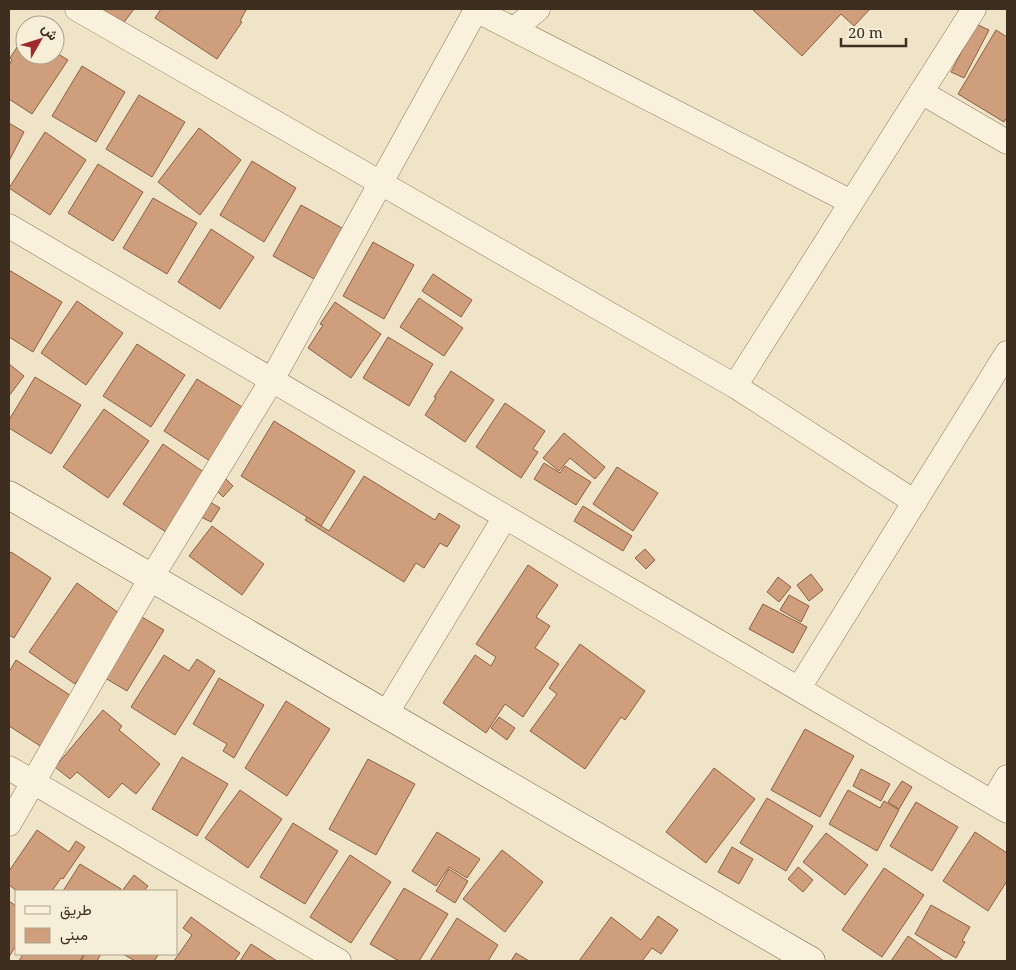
<svg xmlns="http://www.w3.org/2000/svg" width="1016" height="970" font-family="'Noto Serif',Vazirmatn,serif">
<rect width="100%" height="100%" fill="#f0e4c8"/>
<g fill="#cf9f7d" stroke="#8d5f41">
<polygon points="101,9 134,9 122,25"/>
<polygon points="161,9 244,9 246,10 240,21 242,22 217,59 155,18"/>
<polygon points="752,9 870,9 854,26 841,14 802,56"/>
<polygon points="976,24 989,30 964,78 951,72"/>
<polygon points="996,30 1007,37 1007,117 1004,122 958,94"/>
<polygon points="25,35 25,55 55,55 55,52 68,60 32,114 9,99 9,65 12,60 10,58"/>
<polygon points="82,66 125,92 96,142 52,116"/>
<polygon points="139,95 185,122 152,177 106,149"/>
<polygon points="9,123 24,132 9,161"/>
<polygon points="199,128 241,160 200,215 158,182"/>
<polygon points="45,132 86,160 50,215 9,188"/>
<polygon points="252,161 296,188 264,242 220,215"/>
<polygon points="98,164 143,192 113,241 68,213"/>
<polygon points="153,198 197,223 167,274 123,248"/>
<polygon points="301,205 342,228 314,279 273,256"/>
<polygon points="211,229 254,257 220,309 178,282"/>
<polygon points="373,242 414,265 384,319 343,296"/>
<polygon points="9,270 62,302 33,352 9,337"/>
<polygon points="433,274 472,300 461,317 422,291"/>
<polygon points="419,298 463,328 444,356 400,327"/>
<polygon points="77,301 123,333 86,385 41,353"/>
<polygon points="335,302 381,334 351,378 308,348 323,325 320,324"/>
<polygon points="388,337 433,364 409,406 363,378"/>
<polygon points="137,344 185,375 151,427 103,396"/>
<polygon points="9,364 24,376 9,396"/>
<polygon points="451,371 494,400 465,442 425,415 436,398 434,397"/>
<polygon points="35,377 81,405 51,454 9,428 9,420"/>
<polygon points="197,379 247,410 213,463 164,431"/>
<polygon points="505,403 545,431 533,449 538,452 521,478 476,447"/>
<polygon points="104,409 149,441 108,498 63,467"/>
<polygon points="274,421 355,471 321,526 241,476"/>
<polygon points="564,433 605,467 595,479 570,458 559,471 543,458"/>
<polygon points="163,444 208,475 169,534 123,504"/>
<polygon points="544,463 560,473 565,466 591,482 576,505 534,479"/>
<polygon points="617,467 658,493 633,531 593,504"/>
<polygon points="364,476 435,520 439,513 460,526 447,547 440,543 424,568 416,563 404,582 305,520 307,517 329,531"/>
<polygon points="225,478 233,486 223,497 215,489"/>
<polygon points="210,502 220,508 211,522 201,517"/>
<polygon points="583,506 632,536 623,551 574,521"/>
<polygon points="212,526 264,564 242,595 189,556"/>
<polygon points="645,549 655,560 646,569 635,558"/>
<polygon points="11,552 51,578 14,638 9,635 9,555"/>
<polygon points="528,565 558,585 536,617 550,626 535,648 559,664 523,717 505,704 486,733 443,703 475,655 491,666 496,657 476,644"/>
<polygon points="811,574 823,590 809,601 797,585"/>
<polygon points="778,577 791,587 779,602 767,592"/>
<polygon points="77,583 123,616 75,684 29,652"/>
<polygon points="789,595 809,606 801,622 780,610"/>
<polygon points="763,604 807,627 793,653 749,629"/>
<polygon points="142,617 164,630 127,691 105,678"/>
<polygon points="580,644 645,691 625,720 621,717 585,769 530,731 557,694 549,688"/>
<polygon points="164,655 189,671 197,659 215,671 175,735 131,707"/>
<polygon points="16,660 76,699 45,749 9,726 9,672"/>
<polygon points="219,678 264,705 234,758 223,751 227,744 193,724"/>
<polygon points="286,701 330,729 287,796 245,768"/>
<polygon points="103,710 122,726 119,730 160,764 136,794 122,783 109,798 77,772 70,779 55,767"/>
<polygon points="499,717 515,728 507,740 491,728"/>
<polygon points="805,729 854,756 820,817 771,790"/>
<polygon points="182,757 228,784 197,836 152,809"/>
<polygon points="368,759 415,784 376,855 329,829"/>
<polygon points="714,768 755,799 706,863 666,832"/>
<polygon points="861,769 890,784 881,801 853,786"/>
<polygon points="902,781 912,787 899,809 888,802"/>
<polygon points="240,790 282,819 248,868 205,838"/>
<polygon points="848,790 880,808 884,801 899,810 877,851 829,824"/>
<polygon points="767,798 813,826 786,871 740,843"/>
<polygon points="916,802 958,827 932,871 890,846"/>
<polygon points="293,823 338,851 305,904 260,877"/>
<polygon points="37,830 69,852 76,841 85,847 63,879 61,878 52,891 17,891 9,885 9,871"/>
<polygon points="437,832 480,859 467,878 449,867 436,886 412,871"/>
<polygon points="975,832 1007,853 1007,881 988,911 943,881"/>
<polygon points="826,833 868,865 845,895 803,862"/>
<polygon points="732,847 753,859 739,884 718,872"/>
<polygon points="502,850 543,882 505,932 463,899"/>
<polygon points="350,855 391,882 351,943 310,917"/>
<polygon points="80,864 121,889 120,891 63,891"/>
<polygon points="798,867 813,880 803,892 788,879"/>
<polygon points="884,868 924,895 882,957 842,930"/>
<polygon points="449,869 468,881 455,903 436,891"/>
<polygon points="134,875 148,886 144,891 122,891"/>
<polygon points="404,888 448,914 419,961 399,961 370,944"/>
<polygon points="9,901 16,906 16,945 9,957"/>
<polygon points="931,905 970,927 962,941 965,942 956,958 915,934"/>
<polygon points="658,916 678,930 661,954 652,948 642,961 579,961 611,917 641,940"/>
<polygon points="191,917 240,953 234,961 174,961 192,935 183,928"/>
<polygon points="457,918 498,945 488,961 430,961"/>
<polygon points="908,936 944,961 891,961"/>
<polygon points="251,944 277,961 240,961"/>
<polygon points="516,953 529,961 511,961"/>
<polygon points="23,954 84,954 80,961 19,961"/>
<polygon points="85,954 101,954 97,961 81,961"/>
<polygon points="123,954 159,954 154,961 135,961"/>
</g>
<g fill="none" stroke-linecap="round" stroke-linejoin="round">
<defs>
<g id="street">
<polyline points="77,9 735,386 915,502"/>
<polyline points="474,9 851,202"/>
<polyline points="514,29 538,9"/>
<polyline points="921,92 1007,142"/>
<polyline points="9,226 1007,811"/>
<polyline points="735,386 974,9"/>
<polyline points="799,688 1007,353"/>
<polyline points="386,714 505,517"/>
<polyline points="9,768 339,961"/>
<polyline points="993,801 1007,777"/>
<polyline points="9,824 151,578 272,380 476,10"/>
</g>
<polyline id="secondary" points="9,495 811,961"/>
</defs>
<use href="#street" stroke="#8d765c" stroke-width="25"/>
<use href="#secondary" stroke="#6f573f" stroke-width="29"/>
<use href="#street" stroke="#faf1dc" stroke-width="24"/>
<use href="#secondary" stroke="#faf1dc" stroke-width="28"/>
</g>
<rect width="1016" height="970" fill="none" stroke="#3d2e20" stroke-width="20"/>
<rect x="15" y="890" width="162" height="65" fill="#f7eed8" stroke="#ada18e"/>
<rect x="25" y="906" width="25" height="8" fill="#faf1dc" stroke="#ada18e"/>
<text x="60" y="915" font-size="15" fill="#3d2e20">طريق</text>
<rect x="25" y="928" width="25" height="15" fill="#cf9f7d" stroke="#ada18e"/>
<text x="60" y="940" font-size="15" fill="#3d2e20">مبنى</text>
<g transform="translate(40 40) rotate(51)"><circle r="24" fill="#f7eed8" stroke="#ada18e"/>
<path d="M0-4L9 19L0 12L-9 19Z" fill="#9e2a2b"/>
<text y="-8" font-size="14" font-weight="bold" text-anchor="middle" fill="#3d2e20">ش</text>
</g>
<path d="M841 38v8h65v-8" fill="none" stroke="#3d2e20" stroke-width="2.5"/>
<text x="848" y="38" font-size="15" fill="#3d2e20" stroke="#f7eed8" stroke-width="4" paint-order="stroke">20 m</text>
</svg>
